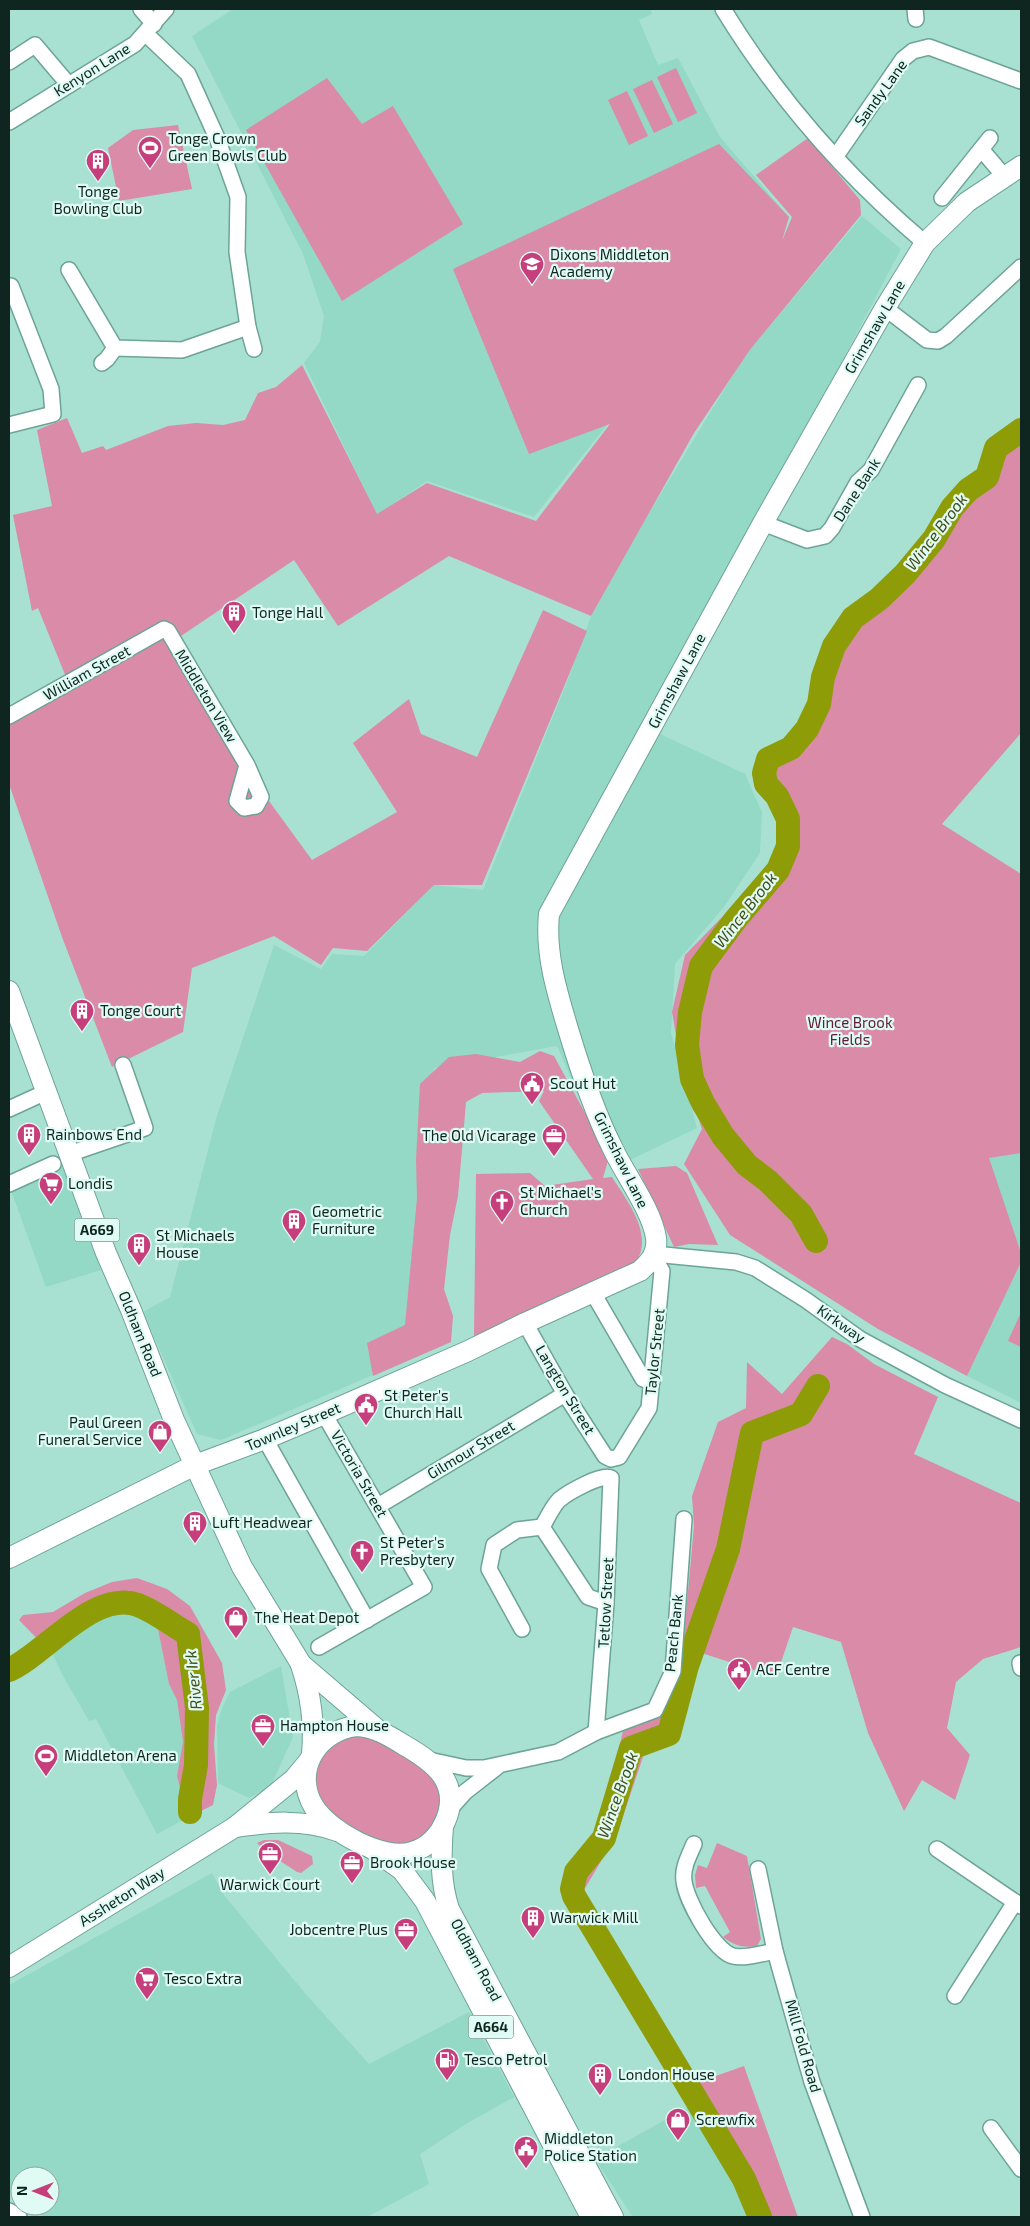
<svg xmlns="http://www.w3.org/2000/svg" width="1030" height="2226" font-family="'Exo 2',sans-serif">
<rect width="100%" height="100%" fill="#a8e1d2"/>
<g fill="#94d8c6">
<polygon points="233,9 650,9 652,14 639,20 658,65 678,58 720,137 789,217 775,254 686,366 607,425 534,517 427,481 377,515 304,363 320,342 324,316 303,254 192,36"/>
<polygon points="862,216 901,249 789,462 656,732 745,774 762,812 760,853 724,907 675,964 671,1033 697,1128 611,1169 557,1046 434,1068 431,1139 408,1360 221,1440 197,1434 143,1312 170,1297 216,1119 274,945 321,969 332,954 364,956 434,885 483,890 569,677 591,616 643,523 744,357"/>
<polygon points="1021,1153 1021,1253 988,1158"/>
<polygon points="63,1167 101,1270 46,1287 11,1190"/>
<polygon points="1021,1262 1021,1403 967,1376"/>
<polygon points="111,1612 140,1612 158,1629 169,1684 177,1700 183,1742 177,1776 183,1799 185,1819 157,1834 96,1719 89,1721 62,1674 51,1650"/>
<polygon points="281,1666 293,1737 271,1786 249,1798 218,1783 217,1726 222,1708 230,1692"/>
<polygon points="212,1873 224,1895 304,1992 369,2064 469,2012 514,2097 464,2125 420,2154 429,2184 367,2217 44,2217 31,2206 50,2206 50,2176 20,2176 20,2196 9,2187 9,1985"/>
<polygon points="690,2106 749,2206 751,2217 633,2217 595,2159"/>
</g>
<g fill="#d98ba8">
<polygon points="676,68 697,113 678,122 657,77"/>
<polygon points="327,78 362,124 393,106 463,224 342,301 246,130"/>
<polygon points="652,80 673,124 654,133 633,89"/>
<polygon points="627,91 648,136 629,145 608,100"/>
<polygon points="178,125 192,189 119,201 108,148 133,130"/>
<polygon points="808,138 860,200 861,215 749,351 694,433 591,616 449,556 338,626 294,560 178,638 239,760 312,860 397,812 353,743 409,699 421,734 477,757 543,610 587,631 482,885 434,885 367,951 333,948 321,965 274,936 192,968 183,1032 112,1067 62,937 9,784 9,718 66,677 38,608 32,611 13,515 52,506 37,430 67,418 82,453 103,446 106,450 168,426 196,423 223,425 245,420 258,393 276,387 302,365 377,514 427,483 536,521 610,424 529,454 453,269 719,144 789,217 782,241 792,217 756,175"/>
<path d="M1021,424V733L942,824L1021,874V1153L989,1158L1021,1253V1262L967,1376L878,1329L730,1235L684,1164L702,1129L682,1070L672,1012L685,955L762,876L784,840L773,801L757,775L766,750L795,735L812,701L820,657L842,624L894,576L931,537L948,506L969,484L985,475C993,448 995,438 1021,424Z"/>
<path d="M540,1051L554,1056L609,1157L603,1178L612,1177C625,1198 649,1227 640,1254C638,1259 631,1265 628,1270L474,1336L476,1174L530,1173L545,1186L593,1179L539,1101L544,1091L482,1093L466,1102L458,1196L450,1235L444,1289L453,1316L451,1342L373,1376L367,1343L405,1325L417,1198L416,1160L420,1084L449,1057L476,1054L520,1062Z"/>
<polygon points="676,1166 687,1173 718,1245 689,1244 674,1247 638,1169"/>
<polygon points="1021,1312 1021,1347 1008,1341"/>
<polygon points="832,1337 847,1344 874,1364 938,1397 914,1454 1021,1503 1021,1647 983,1659 956,1682 947,1728 970,1755 955,1800 922,1780 904,1811 868,1733 841,1642 793,1627 776,1677 683,1647 694,1526 692,1496 718,1422 746,1408 747,1362 782,1394"/>
<polygon points="137,1578 167,1589 190,1606 222,1663 226,1690 216,1715 214,1744 217,1785 213,1805 185,1819 183,1799 177,1776 183,1742 177,1700 169,1684 158,1629 140,1612 111,1612 49,1651 19,1620 23,1615 53,1612 85,1593 112,1582"/>
<path d="M660,1709H680L668,1738L650,1744L643,1757L617,1834L584,1890L693,2084L744,2066L798,2217H755C741,2175 716,2138 693,2101H688L579,1911L570,1876L574,1864L601,1827L623,1731Z"/>
<polygon points="356,1735 375,1738 424,1767 431,1775 439,1791 440,1808 433,1826 422,1837 405,1845 378,1842 339,1819 323,1803 315,1785 317,1764 332,1744"/>
<polygon points="264,1840 278,1840 312,1856 313,1864 301,1873 297,1872 265,1851 257,1843"/>
<path d="M717,1843L747,1856L761,1939L757,1946C743,1948 735,1946 723,1937L730,1932L705,1886L696,1888L695,1875L698,1865L707,1868Z"/>
</g>
<g fill="none" stroke-linecap="round" stroke-linejoin="round">
<g stroke="#8e9c07" stroke-width="24">
<polyline points="816,1241 801,1214 768,1181 747,1165 723,1136 703,1103 692,1079 687,1045 690,1012 701,966 736,919 778,870 788,846 788,819 777,796 766,784 764,773 768,759 791,748 807,729 819,704 823,677 834,646 853,618 879,599 905,574 934,539 952,508 968,490 987,477 996,448 1021,430"/>
<path d="M9,1670C45,1654 94,1589 138,1605C156,1612 172,1625 188,1634L197,1708L196,1765L190,1799V1812"/>
<polyline points="760,2217 744,2179 574,1896 572,1889 576,1872 604,1838 631,1748 669,1734 687,1666 728,1549 752,1433 801,1414 818,1386"/>
</g>
<defs>
<g id="minor">
<polyline points="141,9 154,24"/>
<path d="M723,9C777,97 847,177 925,243"/>
<polyline points="915,9 916,19"/>
<polyline points="146,34 188,74 217,138 238,197 237,252 248,327 254,349"/>
<polyline points="9,62 35,45 69,85"/>
<polyline points="9,122 135,44 166,9"/>
<polyline points="981,149 1004,176"/>
<polyline points="836,156 903,59 913,51 929,47 1021,81"/>
<polyline points="942,198 990,138"/>
<polyline points="69,270 115,348 182,350 248,327"/>
<polyline points="885,308 927,340 938,341 946,336 1021,267"/>
<polyline points="102,363 107,359 115,348"/>
<polyline points="9,425 53,414 51,389 11,286"/>
<polyline points="763,523 807,540 825,536 832,528 858,482 871,470 918,385"/>
<polyline points="9,716 164,629 168,631 247,765 237,801 244,808 256,806 261,797 247,765"/>
<polyline points="9,1109 46,1092"/>
<polyline points="69,1154 145,1128 123,1065"/>
<polyline points="9,1184 53,1164"/>
<polyline points="654,1254 736,1262 755,1268 806,1300 860,1339 945,1385 1021,1420"/>
<polyline points="593,1293 643,1379 652,1382"/>
<polyline points="525,1323 565,1394 605,1456 611,1459 619,1457 649,1408 662,1271 656,1261 651,1260"/>
<polyline points="265,1439 367,1620"/>
<polyline points="378,1506 565,1394"/>
<path d="M542,1527C547,1519 552,1507 559,1500C567,1493 602,1473 611,1478L606,1603L596,1732"/>
<polyline points="542,1527 588,1597 606,1603"/>
<polyline points="522,1629 489,1569 494,1545 517,1530 542,1527"/>
<polyline points="319,1647 424,1587 324,1414"/>
<polyline points="1020,1663 1021,1668"/>
<polyline points="429,1760 466,1768 484,1768 558,1752 596,1732 655,1710 673,1671 684,1519"/>
<polyline points="449,1810 465,1792 497,1767"/>
<path d="M694,1844C689,1856 682,1868 684,1881C686,1900 714,1951 733,1956C743,1959 765,1953 775,1951"/>
<polyline points="937,1849 1021,1906"/>
<polyline points="758,1869 775,1951 812,2082 862,2217"/>
<polyline points="955,1996 1015,1902"/>
<polyline points="991,2128 1021,2169"/>
<polyline points="9,2211 19,2217"/>
</g>
<g id="major">
<polyline points="9,991 106,1253 131,1310 174,1420 242,1567 301,1664 378,1730"/>
<path d="M9,1558L195,1465L265,1439L324,1414L468,1351L525,1323L640,1271C650,1262 658,1253 656,1238C652,1210 624,1173 612,1147C593,1109 580,1069 568,1029C557,992 545,954 549,914L763,523L885,308L925,243L967,202L1021,166"/>
<path d="M301,1665C311,1695 315,1722 312,1754"/>
<path d="M356,1726C375,1727 388,1735 404,1745C434,1762 462,1783 445,1822C439,1836 427,1848 412,1852C383,1861 330,1832 314,1807C292,1771 317,1731 356,1726Z"/>
<path d="M443,1826C441,1855 440,1881 449,1909L613,2217"/>
<path d="M235,1827C270,1822 303,1819 337,1831"/>
<polyline points="374,1850 402,1870 425,1901 591,2217"/>
<polyline points="9,1967 235,1827 294,1779 309,1761"/>
</g>
</defs>
<use href="#minor" stroke="#6ca495" stroke-width="18"/>
<use href="#major" stroke="#6ca495" stroke-width="22"/>
<use href="#minor" stroke="#fff" stroke-width="15"/>
<use href="#major" stroke="#fff" stroke-width="20"/>
</g>
<defs>
<symbol id="stadium-pin" viewBox="-11 -11 22 30"><path d="M0 17L-7.5 6A9.5 9.5 0 1 1 7.5 6Z" fill="#c63e7c" stroke="#dffbf3"/><path d="M0-5a6.5 5 0 1 0 0 10a6.5 5 0 1 0 0-10ZM-3.5-1.8h7v3.6h-7Z" fill="#fff"/></symbol>
<symbol id="building-pin" viewBox="-11 -11 22 30"><path d="M0 17L-7.5 6A9.5 9.5 0 1 1 7.5 6Z" fill="#c63e7c" stroke="#dffbf3"/><path d="M-4-6H4V6H1V3H-1V6H-4ZM-2.5-4.3h1.7v1.8h-1.7ZM.8-4.3h1.7v1.8H.8ZM-2.5-1h1.7V.8h-1.7ZM.8-1h1.7V.8H.8Z" fill="#fff"/></symbol>
<symbol id="school-pin" viewBox="-11 -11 22 30"><path d="M0 17L-7.5 6A9.5 9.5 0 1 1 7.5 6Z" fill="#c63e7c" stroke="#dffbf3"/><path d="M0-5L7-2L0 1L-7-2ZM-4 1L0 2.5L4 1V4Q0 6-4 4Z" fill="#fff"/></symbol>
<symbol id="civic-pin" viewBox="-11 -11 22 30"><path d="M0 17L-7.5 6A9.5 9.5 0 1 1 7.5 6Z" fill="#c63e7c" stroke="#dffbf3"/><path d="M-.6-6.5H3V-4.5H.6V-3L4-1V1h2V6H-6V1h2V-1L-.6-3ZM-1.2 2.5V6h2.4V2.5Z" fill="#fff"/></symbol>
<symbol id="office-pin" viewBox="-11 -11 22 30"><path d="M0 17L-7.5 6A9.5 9.5 0 1 1 7.5 6Z" fill="#c63e7c" stroke="#dffbf3"/><path d="M-6-3h4V-5.5h4V-3h4V5H-6ZM-1-4.5V-3h2v-1.5ZM-6 0V1H6V0Z" fill="#fff"/></symbol>
<symbol id="supermarket-pin" viewBox="-11 -11 22 30"><path d="M0 17L-7.5 6A9.5 9.5 0 1 1 7.5 6Z" fill="#c63e7c" stroke="#dffbf3"/><path d="M-6-5.5h2.5l.6 2H6L4.5 2H-2.5L-4.4-4H-6ZM-1.5 3.2a1.3 1.3 0 1 0 .1 0ZM3 3.2a1.3 1.3 0 1 0 .1 0Z" fill="#fff"/></symbol>
<symbol id="church-pin" viewBox="-11 -11 22 30"><path d="M0 17L-7.5 6A9.5 9.5 0 1 1 7.5 6Z" fill="#c63e7c" stroke="#dffbf3"/><path d="M-1.2-6h2.4v3.5h3.3v2.4h-3.3V6h-2.4V-.1h-3.3v-2.4h3.3Z" fill="#fff"/></symbol>
<symbol id="shop-pin" viewBox="-11 -11 22 30"><path d="M0 17L-7.5 6A9.5 9.5 0 1 1 7.5 6Z" fill="#c63e7c" stroke="#dffbf3"/><path d="M-5-2.5h2.3a2.7 3.5 0 0 1 5.4 0H5L5.5 6h-11ZM-1.5-2.5h3a1.5 2.3 0 0 0-3 0Z" fill="#fff"/></symbol>
<symbol id="fuel-pin" viewBox="-11 -11 22 30"><path d="M0 17L-7.5 6A9.5 9.5 0 1 1 7.5 6Z" fill="#c63e7c" stroke="#dffbf3"/><path d="M-5.5-6h7V0h2V4h1.3V-2.5L3-4.5l.8-.8L6-3V5H2.5V1h-1V6h-7ZM-4.2-4.7v3.2H.2V-4.7Z" fill="#fff"/></symbol>
</defs>
<g fill-rule="evenodd">
<use href="#stadium-pin" x="136" y="134" width="28" height="38"/>
<use href="#building-pin" x="84" y="147" width="28" height="38"/>
<use href="#school-pin" x="518" y="250" width="28" height="38"/>
<use href="#building-pin" x="220" y="599" width="28" height="38"/>
<use href="#building-pin" x="68" y="997" width="28" height="38"/>
<use href="#civic-pin" x="518" y="1070" width="28" height="38"/>
<use href="#building-pin" x="15" y="1121" width="28" height="38"/>
<use href="#office-pin" x="540" y="1122" width="28" height="38"/>
<use href="#supermarket-pin" x="37" y="1170" width="28" height="38"/>
<use href="#church-pin" x="488" y="1188" width="28" height="38"/>
<use href="#building-pin" x="280" y="1207" width="28" height="38"/>
<use href="#building-pin" x="125" y="1231" width="28" height="38"/>
<use href="#civic-pin" x="352" y="1391" width="28" height="38"/>
<use href="#shop-pin" x="146" y="1418" width="28" height="38"/>
<use href="#building-pin" x="181" y="1509" width="28" height="38"/>
<use href="#church-pin" x="348" y="1538" width="28" height="38"/>
<use href="#shop-pin" x="222" y="1604" width="28" height="38"/>
<use href="#civic-pin" x="725" y="1656" width="28" height="38"/>
<use href="#office-pin" x="249" y="1712" width="28" height="38"/>
<use href="#stadium-pin" x="32" y="1742" width="28" height="38"/>
<use href="#office-pin" x="256" y="1840" width="28" height="38"/>
<use href="#office-pin" x="338" y="1849" width="28" height="38"/>
<use href="#building-pin" x="519" y="1904" width="28" height="38"/>
<use href="#office-pin" x="392" y="1916" width="28" height="38"/>
<use href="#supermarket-pin" x="133" y="1965" width="28" height="38"/>
<use href="#fuel-pin" x="433" y="2046" width="28" height="38"/>
<use href="#building-pin" x="586" y="2061" width="28" height="38"/>
<use href="#shop-pin" x="664" y="2106" width="28" height="38"/>
<use href="#civic-pin" x="512" y="2134" width="28" height="38"/>
</g>
<g text-anchor="middle" stroke-width="4.5" stroke-linejoin="round" paint-order="stroke">
<g fill="#dffbf3" stroke="#4d665f" stroke-width="1">
<rect x="74.5" y="1218.5" width="45" height="23" rx="4"/>
<rect x="468.5" y="2015.5" width="45" height="23" rx="4"/>
</g>
<g font-size="14" font-weight="bold" fill="#0f2620">
<text x="97" y="1235">A669</text>
<text x="491" y="2032">A664</text>
</g>
<g font-size="15" fill="#0f2620" stroke="#dffbf3">
<text transform="translate(92 70) rotate(-32)" y="5">Kenyon Lane</text>
<text transform="translate(881 93) rotate(-54)" y="5">Sandy Lane</text>
<text transform="translate(875 327) rotate(-60)" y="5">Grimshaw Lane</text>
<text transform="translate(857 490) rotate(-57)" y="5">Dane Bank</text>
<text transform="translate(87 673) rotate(-29)" y="5">William Street</text>
<text transform="translate(677 681) rotate(-62)" y="5">Grimshaw Lane</text>
<text transform="translate(206 696) rotate(59)" y="5">Middleton View</text>
<text transform="translate(621 1160) rotate(64)" y="5">Grimshaw Lane</text>
<text transform="translate(841 1324) rotate(35)" y="5">Kirkway</text>
<text transform="translate(140 1334) rotate(68)" y="5">Oldham Road</text>
<text transform="translate(655 1352) rotate(-84)" y="5">Taylor Street</text>
<text transform="translate(565 1390) rotate(59)" y="5">Langton Street</text>
<text transform="translate(293 1427) rotate(-23)" y="5">Townley Street</text>
<text transform="translate(471 1450) rotate(-31)" y="5">Gilmour Street</text>
<text transform="translate(359 1474) rotate(60)" y="5">Victoria Street</text>
<text transform="translate(606 1603) rotate(-87)" y="5">Tetlow Street</text>
<text transform="translate(674 1633) rotate(-84)" y="5">Peach Bank</text>
<text transform="translate(122 1897) rotate(-32)" y="5">Assheton Way</text>
<text transform="translate(476 1960) rotate(62)" y="5">Oldham Road</text>
<text transform="translate(803 2046) rotate(74)" y="5">Mill Fold Road</text>
</g>
<g font-size="15" fill="#0f2620" stroke="#dffbf3" text-anchor="start">
<text x="168" y="144">Tonge Crown<tspan x="168" dy="17">Green Bowls Club</tspan></text>
<text x="98" y="197" text-anchor="middle">Tonge<tspan x="98" dy="17">Bowling Club</tspan></text>
<text x="550" y="260">Dixons Middleton<tspan x="550" dy="17">Academy</tspan></text>
<text x="252" y="618">Tonge Hall</text>
<text x="100" y="1016">Tonge Court</text>
<text x="550" y="1089">Scout Hut</text>
<text x="46" y="1140">Rainbows End</text>
<text x="536" y="1141" text-anchor="end">The Old Vicarage</text>
<text x="68" y="1189">Londis</text>
<text x="520" y="1198">St Michael's<tspan x="520" dy="17">Church</tspan></text>
<text x="312" y="1217">Geometric<tspan x="312" dy="17">Furniture</tspan></text>
<text x="156" y="1241">St Michaels<tspan x="156" dy="17">House</tspan></text>
<text x="384" y="1401">St Peter's<tspan x="384" dy="17">Church Hall</tspan></text>
<text x="142" y="1428" text-anchor="end">Paul Green<tspan x="142" dy="17">Funeral Service</tspan></text>
<text x="212" y="1528">Luft Headwear</text>
<text x="380" y="1548">St Peter's<tspan x="380" dy="17">Presbytery</tspan></text>
<text x="254" y="1623">The Heat Depot</text>
<text x="756" y="1675">ACF Centre</text>
<text x="280" y="1731">Hampton House</text>
<text x="64" y="1761">Middleton Arena</text>
<text x="370" y="1868">Brook House</text>
<text x="270" y="1890" text-anchor="middle">Warwick Court</text>
<text x="550" y="1923">Warwick Mill</text>
<text x="388" y="1935" text-anchor="end">Jobcentre Plus</text>
<text x="164" y="1984">Tesco Extra</text>
<text x="464" y="2065">Tesco Petrol</text>
<text x="618" y="2080">London House</text>
<text x="696" y="2125">Screwfix</text>
<text x="544" y="2144">Middleton<tspan x="544" dy="17">Police Station</tspan></text>
</g>
<g font-size="15" fill="#60193a" stroke="#dffbf3">
<text x="850" y="1028">Wince Brook<tspan x="850" dy="17">Fields</tspan></text>
</g>
<g font-size="16" font-style="italic" fill="#454c1a" stroke="#dffbf3">
<text transform="translate(936 532) rotate(-53)" y="6">Wince Brook</text>
<text transform="translate(745 910) rotate(-52)" y="6">Wince Brook</text>
<text transform="translate(193 1680) rotate(-96)" y="6">River Irk</text>
<text transform="translate(617 1795) rotate(-70)" y="6">Wince Brook</text>
</g>
</g>
<rect width="1030" height="2226" fill="none" stroke="#0f2620" stroke-width="20"/>
<g transform="translate(35 2191) rotate(270)"><circle r="24" fill="#dffbf3" stroke="#8ca69f"/>
<path d="M0-4L9 19L0 12L-9 19Z" fill="#c63e7c"/>
<text y="-8" font-size="14" font-weight="bold" text-anchor="middle" fill="#0f2620">N</text>
</g>
</svg>
